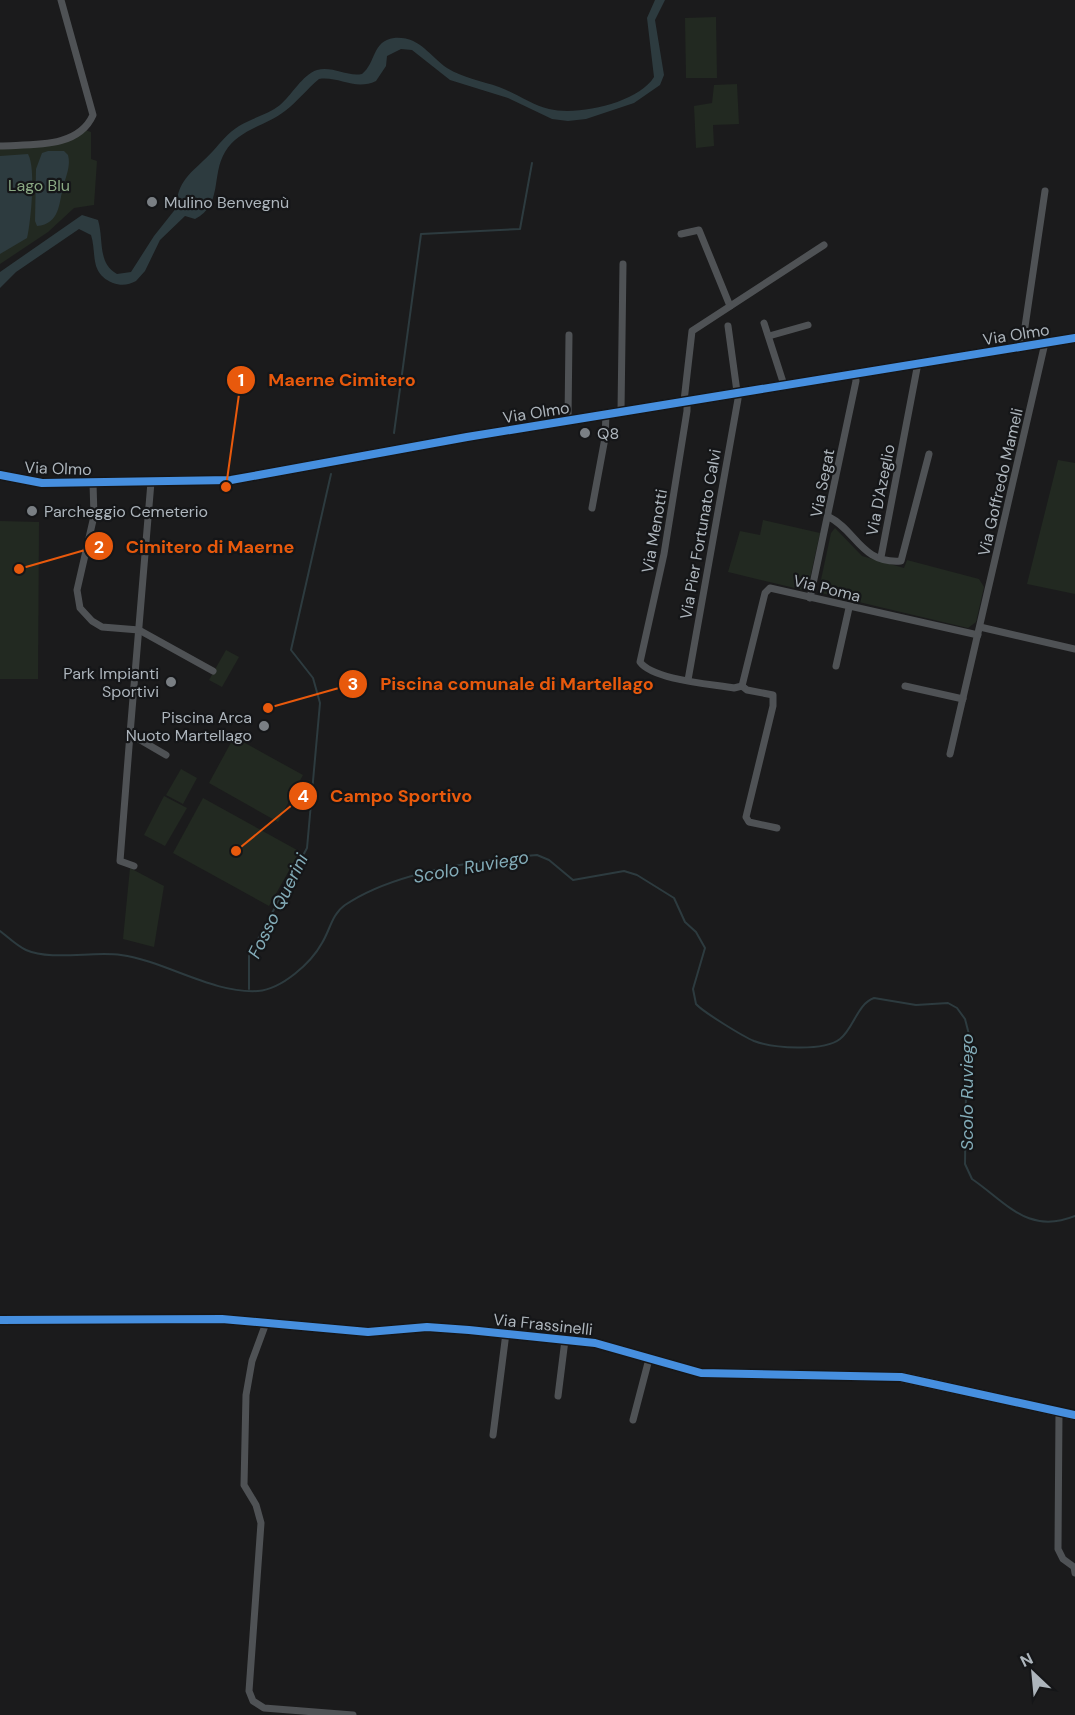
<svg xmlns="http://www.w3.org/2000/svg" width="1075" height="1715" font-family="'DM Sans',sans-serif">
<rect width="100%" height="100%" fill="#1b1b1c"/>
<g fill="#222921">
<polygon points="716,17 717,78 686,78 685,18"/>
<polygon points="737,84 739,124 713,125 714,146 696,148 694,106 712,103 714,85"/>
<polygon points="85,130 91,132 91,159 97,161 94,205 74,208 48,232 0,264 0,148 62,143"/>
<polygon points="1058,460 1075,463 1075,594 1027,584"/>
<polygon points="763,520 820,533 808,587 803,590 728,572 740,531 760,535"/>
<polygon points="0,521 39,522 38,679 0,679"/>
<polygon points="835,528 862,556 904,568 907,560 979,579 984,587 976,622 968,628 821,593 819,589 831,533"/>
<polygon points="226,650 239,657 222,687 209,680"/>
<polygon points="234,737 303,775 278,822 209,783"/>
<polygon points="181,769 197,778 183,804 166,795"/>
<polygon points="164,796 187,808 165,846 144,835"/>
<polygon points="203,798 297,850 299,853 269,906 173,853"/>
<polygon points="130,868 164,886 154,947 123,939"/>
</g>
<g fill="#2d3b3f">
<path d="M655,0H665L655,20L664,75L660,85L634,103L586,119L568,121L552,119L508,98L450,80L412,50L401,49L387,56L386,66L376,81C355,91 339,76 319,79C307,89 298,101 285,111C266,126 239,129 225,152C211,175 223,205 195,219L185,216L160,240L145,271L136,281C129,285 121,286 113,283C89,273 97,254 91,235L79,229L16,272L0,288V272L82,215L98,220C104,239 97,263 117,274L131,272L154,236L177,207C176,179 196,170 213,151C221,142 228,133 239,126C252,118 269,114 280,105C292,95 302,75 317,70C333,66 347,77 362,74C376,63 372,41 394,38C420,36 429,56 447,68C463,78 482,81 499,87C516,93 532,105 549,109C578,116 638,103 654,77L647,18Z"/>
<path d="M48,151H64L68,155C71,166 66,176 63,187C59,203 60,224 37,226L35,221L36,169L42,153Z"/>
<path d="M28,154C36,167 31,221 27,238L0,254V156Z"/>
</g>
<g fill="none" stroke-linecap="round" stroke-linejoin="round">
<g stroke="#2d3b3f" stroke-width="2">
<polyline points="394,433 421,234 520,229 532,163"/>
<path d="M0,931C8,937 17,946 26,950C51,961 94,951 121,955C165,961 213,994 258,991C282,989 311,963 322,943C330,930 332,914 345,905C395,871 478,860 537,855L549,860L573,880L624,871L637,875L674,898L685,922L696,932L705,948L693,989L696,1004C703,1012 744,1037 754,1041C773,1048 823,1052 840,1039C854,1028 857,1004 874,998L916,1005L948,1003L957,1008L965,1019L971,1042L966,1090L965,1164L972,1179C1007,1203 1028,1235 1075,1216"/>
<polyline points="249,989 249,956 307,848 320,703 313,678 291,650 331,474"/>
</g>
<g stroke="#4f5255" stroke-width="7">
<path d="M0,146C32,144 78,149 93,115L61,0"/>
<polyline points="681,234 699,230 730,306"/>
<polyline points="764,323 784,385"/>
<polyline points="769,336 808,325"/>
<polyline points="1022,347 1045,191"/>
<polyline points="684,401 692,331 824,245"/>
<path d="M687,401V411L664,554L640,662C653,680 712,684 734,688L742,686L747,690L773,695V706L746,817L749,822L777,828"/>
<polyline points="621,411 623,264"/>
<polyline points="568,420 569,335"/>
<polyline points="151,482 130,734 166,755"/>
<polyline points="93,483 94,516 77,590 80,608 92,621 102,627 139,630 213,671"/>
<polyline points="592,508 605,438 606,414"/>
<path d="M829,517C856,530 861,564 901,561L929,454"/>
<polyline points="881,557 918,363"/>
<polyline points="810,598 856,381 855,373"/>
<polyline points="980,627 1075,649"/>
<polyline points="836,666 849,608"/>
<polyline points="688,680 738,399 728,326"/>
<polyline points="742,686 765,593 770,588 978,635"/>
<polyline points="905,686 963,699"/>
<polyline points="130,734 120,861 134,866"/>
<polyline points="950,754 1045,343"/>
<polyline points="266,1323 252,1361 246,1395 244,1485 256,1505 261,1523 249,1691 253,1701 264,1708 353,1715"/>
<polyline points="558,1396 565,1340"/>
<polyline points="1059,1412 1058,1549 1063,1559 1074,1567 1075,1573"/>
<polyline points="633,1420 649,1359"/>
<polyline points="493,1435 506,1333"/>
</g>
<g stroke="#4e5053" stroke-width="10">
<polyline points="0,475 42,483 231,480 467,437 1075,338"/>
<polyline points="0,1320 222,1319 368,1332 427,1327 469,1330 595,1343 701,1373 901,1377 1075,1415"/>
</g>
<defs>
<g id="cycleway">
<polyline points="0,475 42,483 231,480 467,437 1075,338"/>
<polyline points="0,1320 222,1319 368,1332 427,1327 469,1330 595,1343 701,1373 901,1377 1075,1415"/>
</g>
</defs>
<use href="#cycleway" stroke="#151618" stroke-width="11"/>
<use href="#cycleway" stroke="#468fdf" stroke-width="8"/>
</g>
<g fill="#7a7f84" stroke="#151618" stroke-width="2">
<circle cx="152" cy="202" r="6"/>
<circle cx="585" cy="433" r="6"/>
<circle cx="32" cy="511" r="6"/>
<circle cx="171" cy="682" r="6"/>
<circle cx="264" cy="726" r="6"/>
</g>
<g text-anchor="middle" stroke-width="4.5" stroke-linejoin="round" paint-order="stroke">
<g font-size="16" fill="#8aa883" stroke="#151618">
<text x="39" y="191">Lago Blu</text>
</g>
<g font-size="16" fill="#adb5bc" stroke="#151618" text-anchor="start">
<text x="164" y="208">Mulino Benvegnù</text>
<text x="597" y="439">Q8</text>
<text x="44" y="517">Parcheggio Cemeterio</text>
<text x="159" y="679" text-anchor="end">Park Impianti<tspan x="159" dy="18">Sportivi</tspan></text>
<text x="252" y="723" text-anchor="end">Piscina Arca<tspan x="252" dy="18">Nuoto Martellago</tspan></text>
</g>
<g font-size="16" fill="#adb5bc" stroke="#151618">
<text transform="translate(1016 334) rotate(-9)" y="6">Via Olmo</text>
<text transform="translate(536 412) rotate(-9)" y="6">Via Olmo</text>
<text transform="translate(58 468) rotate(2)" y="6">Via Olmo</text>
<text transform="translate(1000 482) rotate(-77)" y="6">Via Goffredo Mameli</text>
<text transform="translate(822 483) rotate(-79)" y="6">Via Segat</text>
<text transform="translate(880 490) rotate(-79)" y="6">Via D'Azeglio</text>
<text transform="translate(654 531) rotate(-80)" y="6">Via Menotti</text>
<text transform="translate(700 534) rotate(-80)" y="6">Via Pier Fortunato Calvi</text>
<text transform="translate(827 588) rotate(14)" y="6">Via Poma</text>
<text transform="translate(543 1324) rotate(6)" y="6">Via Frassinelli</text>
</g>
<g font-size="18" font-style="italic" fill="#83acb8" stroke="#151618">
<text transform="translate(471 867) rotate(-10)" y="6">Scolo Ruviego</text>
<text transform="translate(278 906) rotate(-64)" y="6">Fosso Querini</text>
<text transform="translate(967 1092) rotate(-90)" y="6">Scolo Ruviego</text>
</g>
</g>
<path fill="none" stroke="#e8590c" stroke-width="2" d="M226 487L241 380M19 569L99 546M268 708L353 684M236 851L303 796"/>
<g fill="#e8590c" stroke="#151618" stroke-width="2">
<circle cx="226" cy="487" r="6"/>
<circle cx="19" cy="569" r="6"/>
<circle cx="268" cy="708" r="6"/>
<circle cx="236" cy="851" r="6"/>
<circle cx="241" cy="380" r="15"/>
<circle cx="99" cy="546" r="15"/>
<circle cx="353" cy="684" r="15"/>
<circle cx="303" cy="796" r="15"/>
</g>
<g font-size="18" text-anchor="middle" font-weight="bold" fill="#fff">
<text x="241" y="386">1</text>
<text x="99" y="553">2</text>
<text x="353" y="690">3</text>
<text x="303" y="802">4</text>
</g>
<g font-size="18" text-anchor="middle" font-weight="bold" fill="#e8590c" stroke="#151618" stroke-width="4.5" stroke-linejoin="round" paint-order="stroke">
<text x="342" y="386">Maerne Cimitero</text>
<text x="210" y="553">Cimitero di Maerne</text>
<text x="517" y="690">Piscina comunale di Martellago</text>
<text x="401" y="802">Campo Sportivo</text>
</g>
<g transform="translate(1033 1673) rotate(334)" stroke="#151618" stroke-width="4.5" paint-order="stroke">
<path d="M0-4.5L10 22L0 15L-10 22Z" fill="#adb5bc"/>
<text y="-9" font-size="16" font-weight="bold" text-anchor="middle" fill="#adb5bc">N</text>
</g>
</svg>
